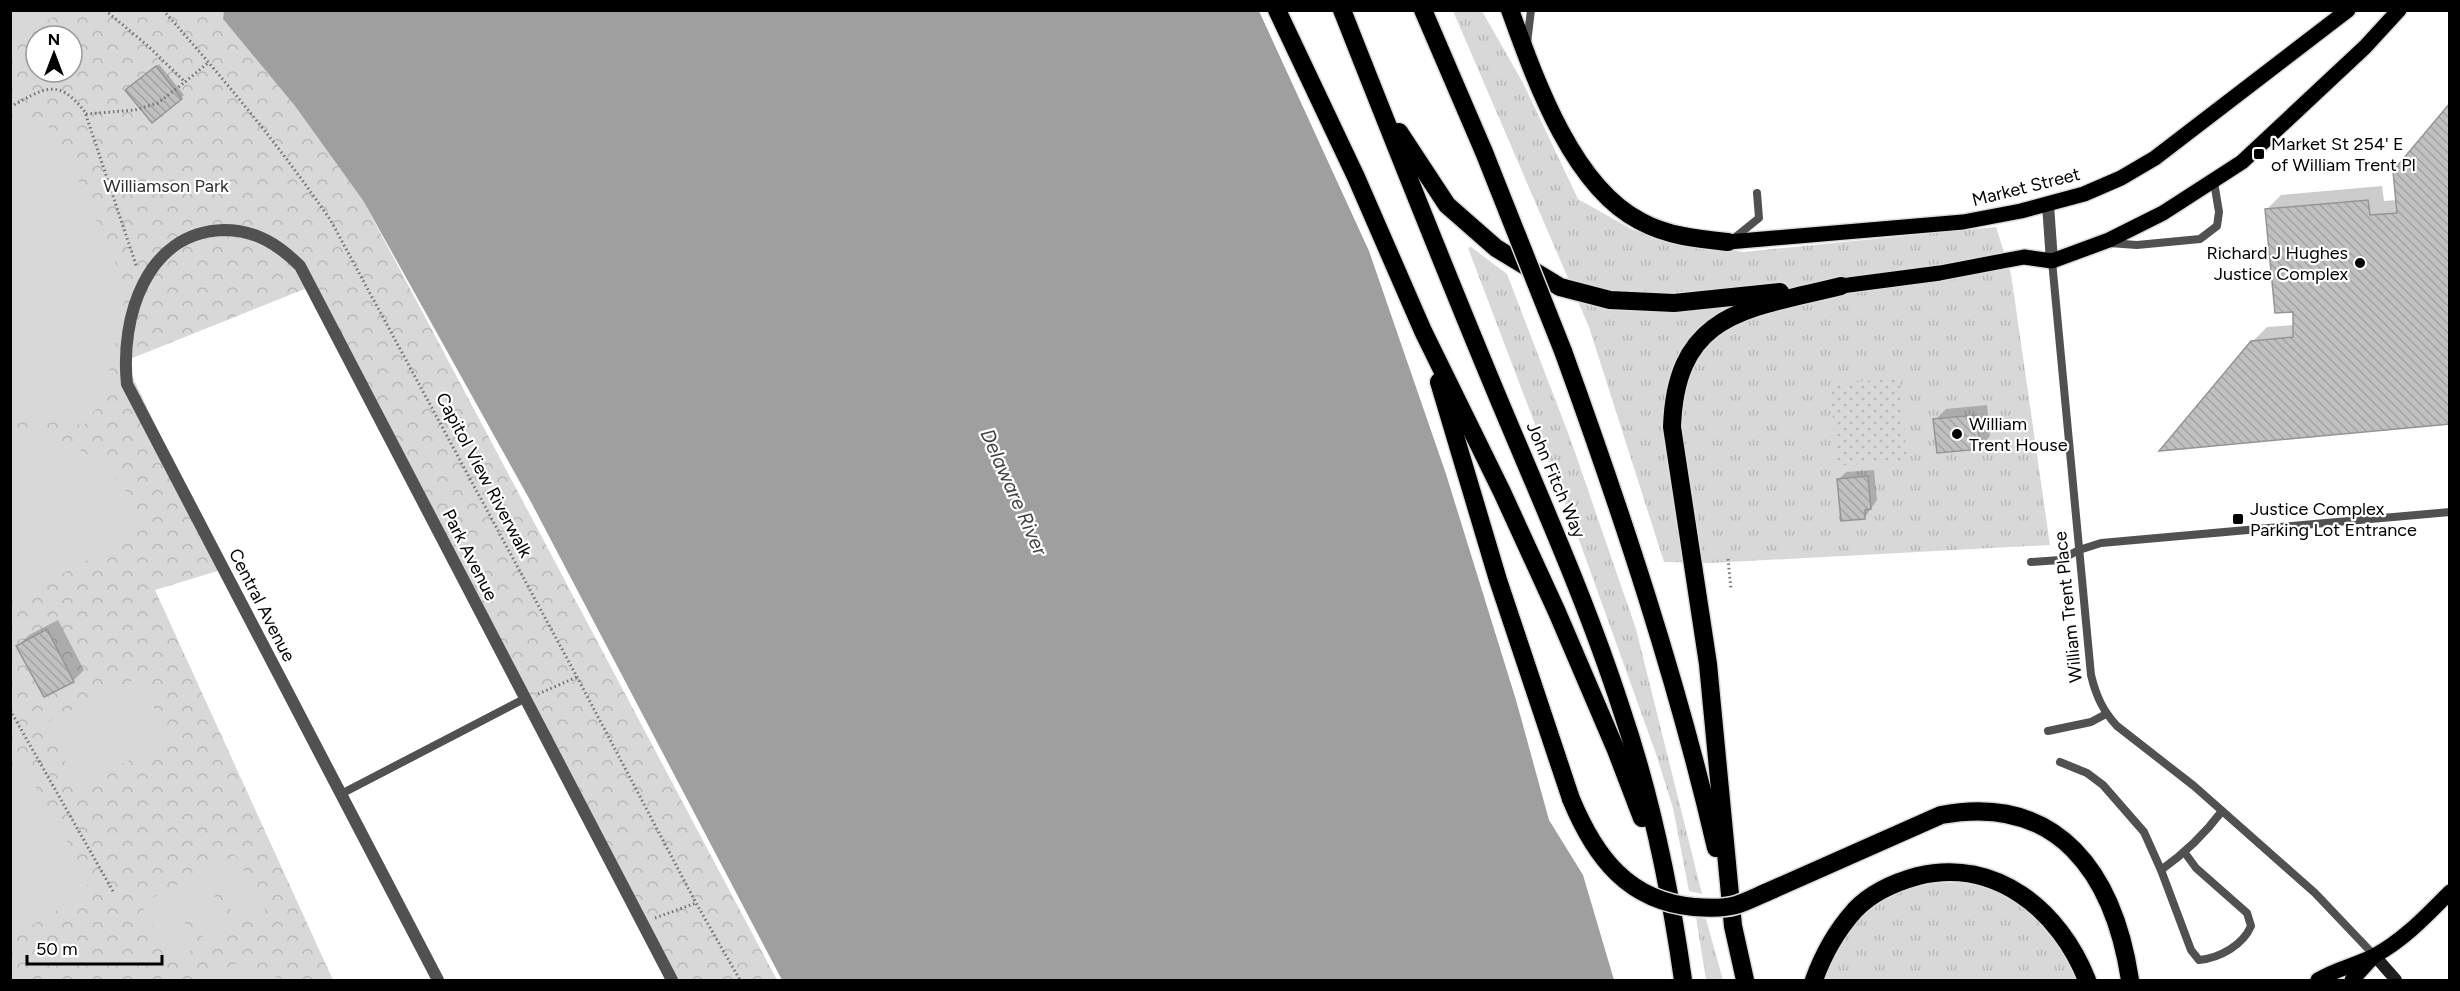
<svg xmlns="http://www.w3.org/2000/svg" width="2460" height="991" font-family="Figtree,sans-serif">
<defs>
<pattern id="grass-tufts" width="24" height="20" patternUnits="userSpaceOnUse" patternTransform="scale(1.5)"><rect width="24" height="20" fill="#d8d8d8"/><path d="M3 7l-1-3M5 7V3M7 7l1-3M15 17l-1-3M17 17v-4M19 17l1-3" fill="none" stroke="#b8b8b8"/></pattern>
<pattern id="forest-crowns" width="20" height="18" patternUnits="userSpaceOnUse" patternTransform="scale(1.5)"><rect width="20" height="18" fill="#d8d8d8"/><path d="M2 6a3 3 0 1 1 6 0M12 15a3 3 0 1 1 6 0" fill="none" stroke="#b8b8b8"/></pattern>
<pattern id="garden-dots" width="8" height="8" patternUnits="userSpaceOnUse" patternTransform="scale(1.5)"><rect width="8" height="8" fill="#d8d8d8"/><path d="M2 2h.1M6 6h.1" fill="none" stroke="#b8b8b8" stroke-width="1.8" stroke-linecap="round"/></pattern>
<pattern id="building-back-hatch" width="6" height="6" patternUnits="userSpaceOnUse" patternTransform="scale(1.5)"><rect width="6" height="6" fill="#c0c0c0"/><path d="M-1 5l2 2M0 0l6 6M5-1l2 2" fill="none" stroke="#a3a3a3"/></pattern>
</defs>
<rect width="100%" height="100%" fill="#fff"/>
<g fill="url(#grass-tufts)">
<polygon points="1453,11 1482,11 1523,83 1578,199 1633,230 1743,252 1996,227 2011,274 2050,545 1710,563 1664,562 1589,327"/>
<polygon points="1471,247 1507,274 1570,438 1636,629 1702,894 1689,891 1673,808 1656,754 1582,548 1468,248"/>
<polygon points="1969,882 2002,890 2039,916 2062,950 2077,980 1823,980 1834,956 1851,925 1881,901 1915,884"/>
<polygon points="1696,917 1706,919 1723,980 1706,980"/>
</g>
<path fill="url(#forest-crowns)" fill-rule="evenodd" d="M10,11H224L223,19L295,106L364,202L777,980H675L312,286L125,361L224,569L155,590L333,980H11ZM36,36H72V72H36Z"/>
<polygon fill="url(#garden-dots)" points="1900,378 1907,460 1837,466 1830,384"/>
<g fill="#d8d8d8">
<polygon points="61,10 62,12 11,42 11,11"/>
<polygon points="28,121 46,123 72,166 127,288 104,398 84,425 11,419 11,131"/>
<path d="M10,430C48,432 84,447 111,473C126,488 137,510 148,527L11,602Z"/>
<polygon points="138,678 170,739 79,787 45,723"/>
<polygon points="25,768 87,876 87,892 11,938 11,778"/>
<polygon points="235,855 266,912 239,925 209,869"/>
<polygon points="201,872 232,929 206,943 175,886"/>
<polygon points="167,890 198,947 171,961 141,904"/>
<polygon points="235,964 274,972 278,980 201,980"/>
</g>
<polygon fill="#9f9f9f" points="224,10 1259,11 1369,251 1446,474 1516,700 1549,820 1583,875 1614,980 782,980 531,502 364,202 295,106 223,19"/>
<g fill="#0003">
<polygon points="159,64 184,95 152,121 130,87"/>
<polygon points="2382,186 2384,201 2397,200 2450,422 2252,342 2267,327 2294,325 2294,310 2267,209 2281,195"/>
<polygon points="1987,405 1990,436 1980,447 1935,420 1946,409"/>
<polygon points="1874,470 1877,500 1865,517 1839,479 1846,472"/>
<polygon points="58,620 84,670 73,681 18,646 29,635"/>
</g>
<g fill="url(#building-back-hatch)" stroke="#959595" stroke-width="1.5">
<polygon points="156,66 182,99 152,123 125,90"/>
<polygon points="2450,103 2450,424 2159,451 2251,341 2293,337 2293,312 2275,313 2265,209 2368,200 2370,215 2397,213 2393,171"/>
<polygon points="1977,415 1980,449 1937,453 1933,419"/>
<polygon points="1868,476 1871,509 1865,510 1865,519 1841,521 1837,479"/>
<polygon points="47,629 74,682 44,697 16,646"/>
</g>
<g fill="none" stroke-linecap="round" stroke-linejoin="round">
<defs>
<g id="primary">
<polyline points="1728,242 1963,222 2021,211 2084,194 2121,178 2155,158 2348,10"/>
<polyline points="1841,286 1940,273 2024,257 2052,261 2109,240 2163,213 2242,162 2365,47 2399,10"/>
<path d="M2318,980C2336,969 2356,965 2374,956C2404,940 2427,915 2450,892"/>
<polyline points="2352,980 2372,958"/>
</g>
<g id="highway">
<polyline points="1277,10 1356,177 1423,331 1502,492 1557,612 1616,750 1642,818"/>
<path d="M1342,10C1396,147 1450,284 1507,419C1547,514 1589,609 1621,708C1651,796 1670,888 1683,980"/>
<polyline points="1423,10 1484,152"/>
<path d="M1510,10C1535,79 1572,186 1640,221C1667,236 1698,239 1728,242"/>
<polyline points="1399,132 1447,205 1496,248 1560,287 1610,300 1674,303 1780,292"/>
<path d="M1563,351C1622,514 1677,679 1716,848"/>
<polyline points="1439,382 1498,580 1571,799"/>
<path d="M1765,893L1941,815C2059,793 2114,875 2130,980"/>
<path d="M1745,980L1733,926L1708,664L1672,427C1676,310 1749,309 1841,286"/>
<path d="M1814,980C1823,955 1837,930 1855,910C1871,893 1896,882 1918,876C1996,857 2060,911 2087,980"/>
</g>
</defs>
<use href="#primary" stroke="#dbdbdb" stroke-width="18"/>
<use href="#highway" stroke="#dbdbdb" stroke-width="21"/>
<g stroke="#737373" stroke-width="3" stroke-dasharray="1.5 3" stroke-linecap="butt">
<polyline points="105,10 148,46 185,82 209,62"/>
<path d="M163,10C223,78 280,146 331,221L577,677L696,903L740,980"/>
<path d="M10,107C44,89 57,76 85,112L137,268"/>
<polyline points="86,114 135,110 158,103 185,82"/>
<polyline points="1728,559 1731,589"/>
<polyline points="538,694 577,677"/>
<polyline points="10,710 114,893"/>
<polyline points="655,918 696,903"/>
</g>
<g stroke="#515151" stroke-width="8">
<polyline points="1527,43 1531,10"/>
<polyline points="1733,239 1759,218 1757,193"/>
<polyline points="2109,243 2137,245 2200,239 2217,226 2219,212 2214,182"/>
<path d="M2052,261L2091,675C2096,696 2103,711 2117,726L2194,786L2315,893L2374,955"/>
<polyline points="2031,562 2060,560 2079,550 2101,543 2450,512"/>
<polyline points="2048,731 2091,722 2106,714"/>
<path d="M2060,762L2087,773L2103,785L2144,832L2161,870L2191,950L2199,960C2220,958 2243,945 2251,926L2247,913L2196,868L2185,853"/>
<polyline points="341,794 524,699"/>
<path d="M2161,870C2185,853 2204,835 2222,811"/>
</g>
<g stroke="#515151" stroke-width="12">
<polyline points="2048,205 2052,261"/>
<path d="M438,980L127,384C120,318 146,232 224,230C256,230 279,245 300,266L672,980"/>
</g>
<polyline stroke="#1e1e1e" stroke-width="12" points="2374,955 2396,980"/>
<use href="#primary" stroke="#000" stroke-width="15"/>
<use href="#highway" stroke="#000" stroke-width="18"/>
<defs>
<g id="highway-bridge">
<polyline points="1484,152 1563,351"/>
<path d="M1571,799C1595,857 1628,901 1694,907C1707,908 1723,909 1736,905C1746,902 1756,897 1765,893"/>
</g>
</defs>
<use href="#highway-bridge" stroke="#dbdbdb" stroke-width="21" stroke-linecap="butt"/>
<use href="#highway-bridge" stroke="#000" stroke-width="18"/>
</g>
<g fill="#000" stroke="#fff" stroke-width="2">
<rect x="2253" y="148" width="12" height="12" rx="3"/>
<circle cx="2360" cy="263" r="6"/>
<circle cx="1957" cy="434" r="6"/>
<rect x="2232" y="513" width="12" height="12" rx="3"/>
</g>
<g text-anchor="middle" stroke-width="4.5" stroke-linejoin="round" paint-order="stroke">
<g font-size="18" fill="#000" stroke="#fff" text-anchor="start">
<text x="2271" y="150">Market St 254' E<tspan x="2271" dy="21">of William Trent Pl</tspan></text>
<text x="2348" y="259" text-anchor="end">Richard J Hughes<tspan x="2348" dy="21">Justice Complex</tspan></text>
<text x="1969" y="430">William<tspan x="1969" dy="21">Trent House</tspan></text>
<text x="2250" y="515">Justice Complex<tspan x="2250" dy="21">Parking Lot Entrance</tspan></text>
</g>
<g font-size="18" fill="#2f2f2f" stroke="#fff">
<text x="166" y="192">Williamson Park</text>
</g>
<g font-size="18" fill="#000" stroke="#fff">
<text transform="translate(2026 187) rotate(-14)" y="6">Market Street</text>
<text transform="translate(484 475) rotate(62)" y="6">Capitol View Riverwalk</text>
<text transform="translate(1556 480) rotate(67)" y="6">John Fitch Way</text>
<text transform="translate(470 555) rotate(63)" y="6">Park Avenue</text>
<text transform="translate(262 605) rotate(63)" y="6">Central Avenue</text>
<text transform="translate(2068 607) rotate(-96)" y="6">William Trent Place</text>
</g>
<g font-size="20" font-style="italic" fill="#404040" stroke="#fff">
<text transform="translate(1014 492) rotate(66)" y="7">Delaware River</text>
</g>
</g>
<rect width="2460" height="991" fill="none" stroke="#000000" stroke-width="24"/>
<g transform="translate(54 54)"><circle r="28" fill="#ffffff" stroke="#999999" stroke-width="1.5"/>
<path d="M0-4.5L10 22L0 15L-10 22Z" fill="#000000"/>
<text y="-9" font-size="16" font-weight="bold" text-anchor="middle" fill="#000000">N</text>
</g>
<path d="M27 955v9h135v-9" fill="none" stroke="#000000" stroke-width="3"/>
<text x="36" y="955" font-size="18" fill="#000000" stroke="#ffffff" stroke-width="4.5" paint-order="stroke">50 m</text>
</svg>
